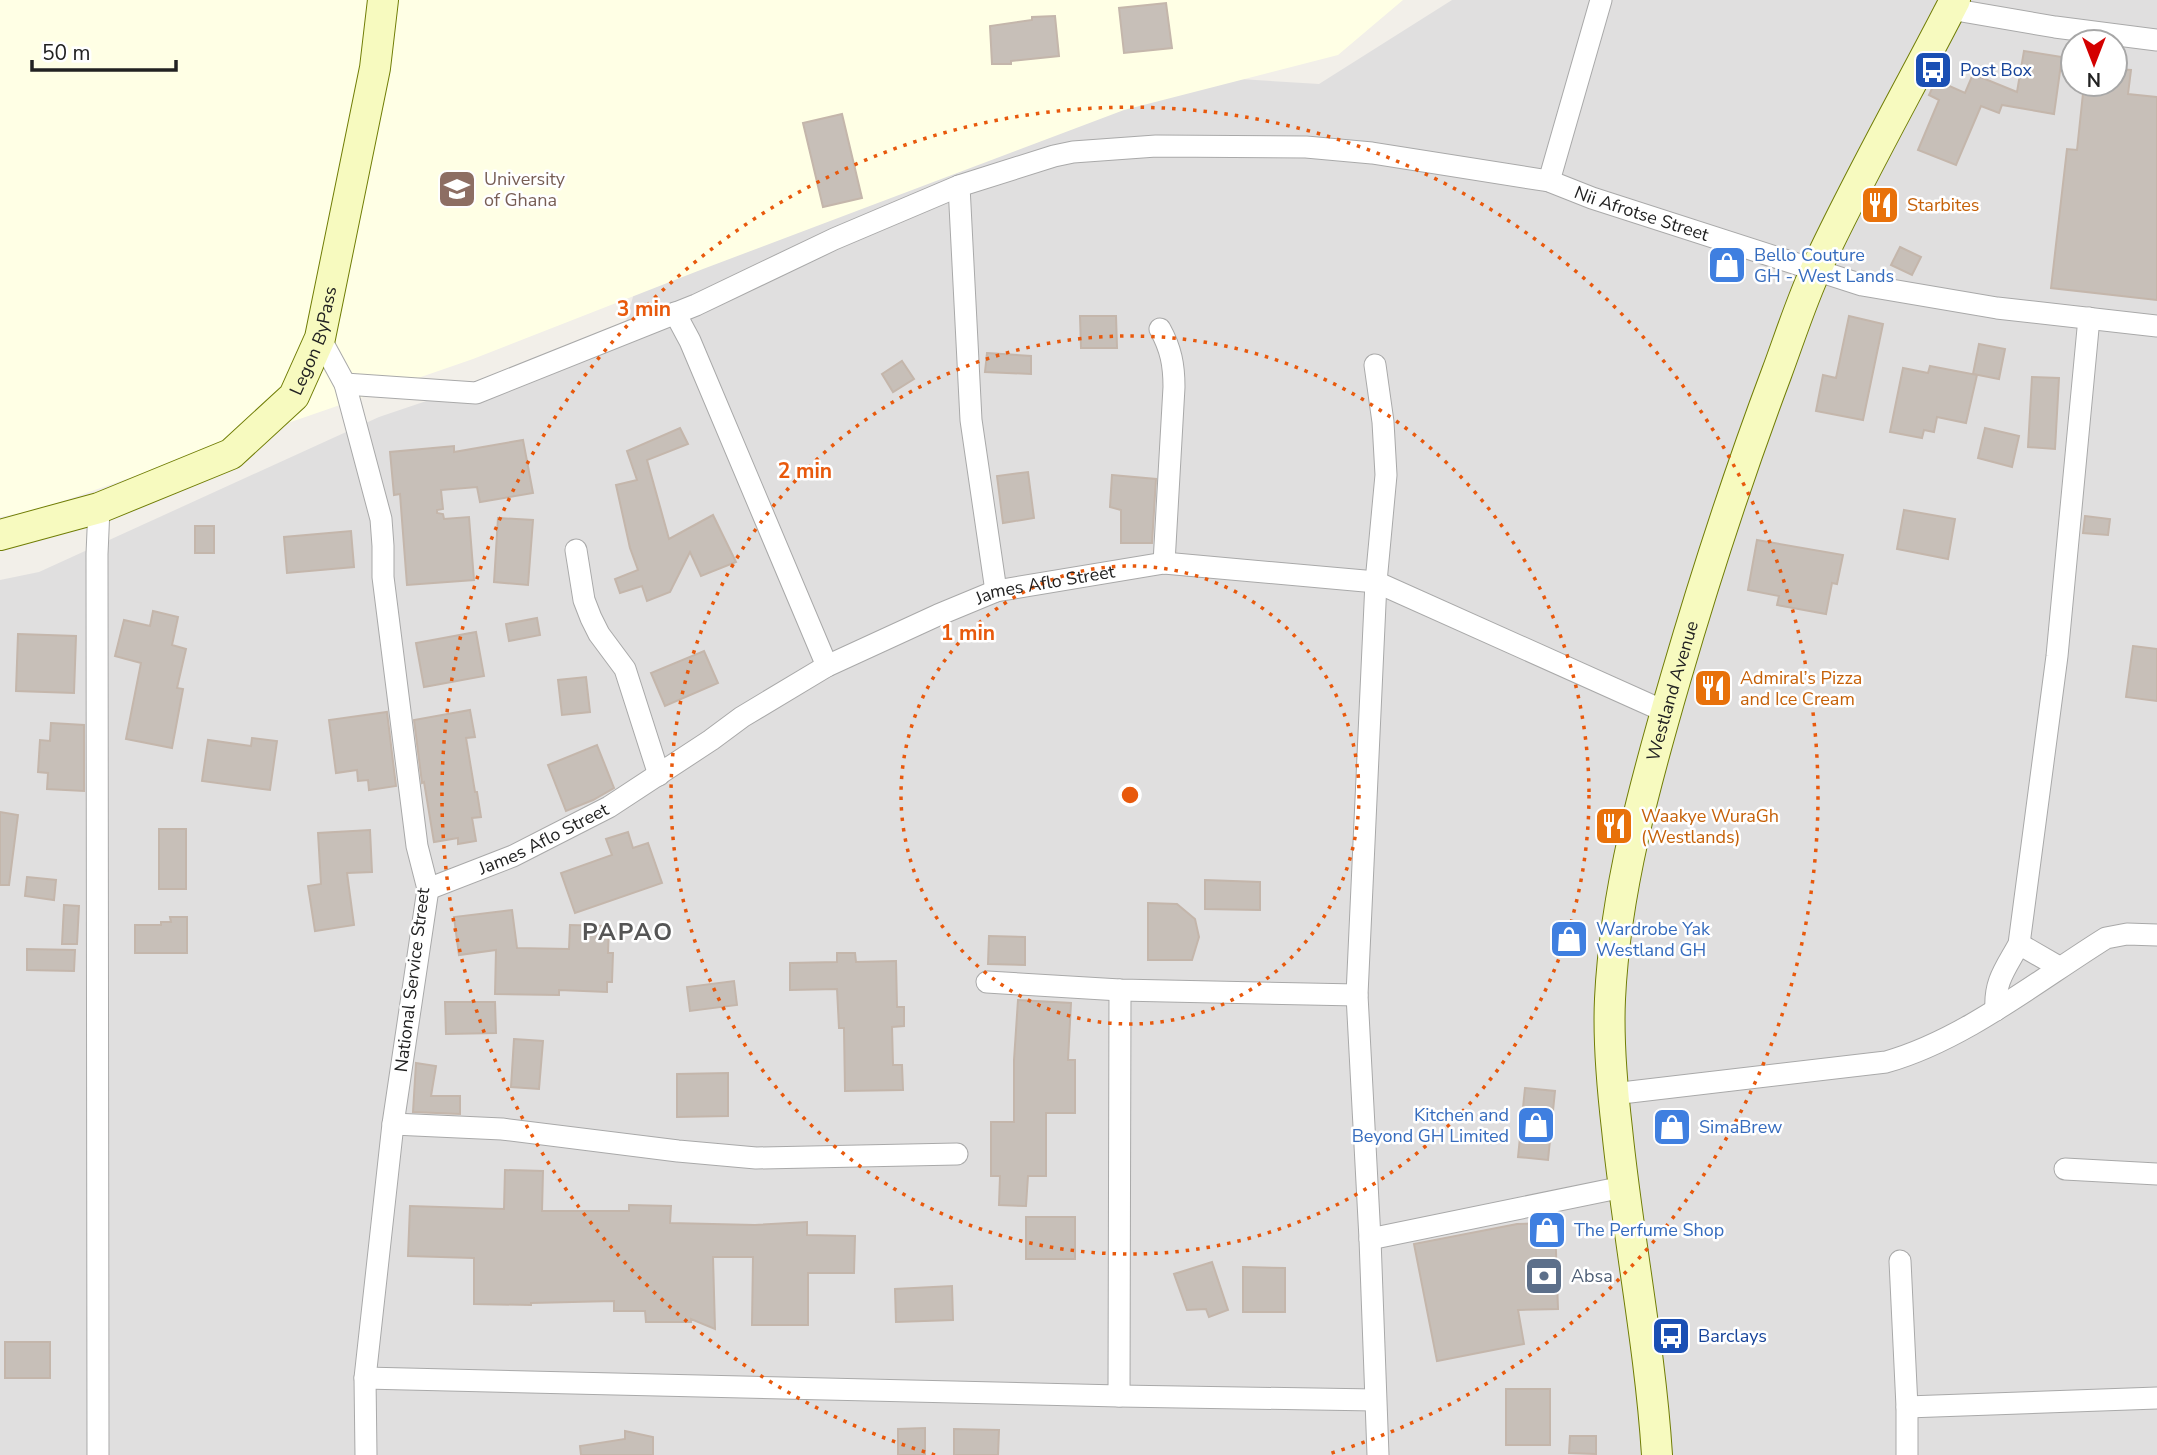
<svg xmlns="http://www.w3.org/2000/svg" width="2157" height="1455" font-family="'Nunito Sans',sans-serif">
<rect width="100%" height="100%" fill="#f2efe9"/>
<path fill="#e0dfdf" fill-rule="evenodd" d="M1452,0H2157V1455H0V580L39,572L379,417L622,335L685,116L1240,79L1319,84ZM2073,42H2115V84H2073Z"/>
<polygon fill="#ffffe5" points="0,0 1403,0 1338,55 1124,110 703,269 473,359 37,510 0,517"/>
<g fill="#c7bfb8" stroke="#c4b6ab" stroke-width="2">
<polygon points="1166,3 1172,48 1124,53 1119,8"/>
<polygon points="1055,16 1059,56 1011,61 1011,64 992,64 990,26 1032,20 1032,17"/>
<polygon points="2024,51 2062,57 2054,114 2002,105 1999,113 1981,106 1956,165 1918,150 1939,100 1929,95 1936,80 1965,93 1973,74 2017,92"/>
<polygon points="2115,69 2131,70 2128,94 2157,97 2157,300 2051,288 2067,149 2077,150 2084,84 2115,84"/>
<polygon points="842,114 862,198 823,207 803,123"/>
<polygon points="1900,247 1921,257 1912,275 1891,265"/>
<polygon points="1080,316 1116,316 1117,348 1081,348"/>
<polygon points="1849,316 1883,324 1863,420 1816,411 1823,375 1836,378"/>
<polygon points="1979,344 2005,349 1999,379 1973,374"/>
<polygon points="987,353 1031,356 1031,374 985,372"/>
<polygon points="902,361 914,379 893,392 882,374"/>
<polygon points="1930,366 1977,375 1966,423 1937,417 1934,432 1924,430 1922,438 1890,432 1903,368 1928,373"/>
<polygon points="2032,377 2059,378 2055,449 2028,447"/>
<polygon points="680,428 688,444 647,460 669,539 713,515 736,562 701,576 690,552 670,592 647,601 642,586 620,593 615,579 638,570 630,548 616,485 637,480 627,451"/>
<polygon points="1985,428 2019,436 2012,467 1978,458"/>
<polygon points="523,440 533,493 480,502 477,487 441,490 443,509 437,510 437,513 443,514 444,519 469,517 474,580 407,585 400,494 394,495 390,452 454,446 454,452"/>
<polygon points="1028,472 1034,518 1003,523 997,476"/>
<polygon points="1112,475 1156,479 1152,543 1121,543 1121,510 1110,507"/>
<polygon points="1904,510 1955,519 1948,559 1897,549"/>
<polygon points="2085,516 2110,519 2108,535 2083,533"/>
<polygon points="498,518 533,520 528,585 494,582"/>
<rect x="195" y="526" width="19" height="27"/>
<polygon points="351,531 354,567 287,573 284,537"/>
<polygon points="1757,540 1843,555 1837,584 1832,583 1826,614 1777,605 1779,596 1748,590"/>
<polygon points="153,611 178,617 172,645 186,649 177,688 183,689 172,748 126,739 141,663 115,656 124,620 150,626"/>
<polygon points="537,618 540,635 509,641 506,624"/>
<polygon points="476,632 484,676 424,687 416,643"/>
<polygon points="18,634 76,636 74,693 16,691"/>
<polygon points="2133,646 2157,649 2157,701 2126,697"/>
<polygon points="704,651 718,683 665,706 651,673"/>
<polygon points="586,677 590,712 562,715 558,680"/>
<polygon points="470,710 475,737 466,738 475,792 477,792 481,817 472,818 476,841 458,844 458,838 434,842 424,782 422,783 414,720"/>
<polygon points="387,712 396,786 369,790 368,780 358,781 357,770 336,773 329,720"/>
<polygon points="51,723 84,725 84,791 47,789 48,773 38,772 40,740 50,741"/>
<polygon points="252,738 277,741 270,790 202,781 208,740 251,746"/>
<polygon points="597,745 614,788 593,800 566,811 548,765"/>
<polygon points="0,812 18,815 9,885 0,885"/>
<rect x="159" y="829" width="27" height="60"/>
<polygon points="370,830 372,872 347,873 354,925 315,931 308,886 321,884 318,833"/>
<polygon points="628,832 633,848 648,843 662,883 575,913 561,873 612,855 606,839"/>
<polygon points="27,877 56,880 54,900 25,896"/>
<polygon points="1205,880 1260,882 1260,910 1205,909"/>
<polygon points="1148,903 1177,904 1195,919 1199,937 1192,960 1148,960"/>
<polygon points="64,905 79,906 77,944 62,944"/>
<polygon points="512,910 517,948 569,949 570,925 609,926 608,953 613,953 612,982 607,982 607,992 559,990 559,995 495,994 496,950 459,955 454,917"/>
<polygon points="170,917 187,917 187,953 135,953 135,925 161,925 161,922 171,922"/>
<polygon points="989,936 1025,937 1025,965 988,964"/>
<polygon points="27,949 75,950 74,971 27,970"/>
<polygon points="837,953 855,953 856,962 896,961 897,1007 904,1007 904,1026 892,1027 893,1065 902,1065 903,1090 845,1091 844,1028 839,1028 837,989 790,990 790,963 837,962"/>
<polygon points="734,981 737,1005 690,1011 687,987"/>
<polygon points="1018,1000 1071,1003 1068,1060 1075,1060 1075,1113 1046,1113 1046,1176 1028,1176 1026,1206 999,1205 1000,1176 991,1176 991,1122 1014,1122 1014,1060"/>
<polygon points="445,1002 495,1002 496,1033 446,1034"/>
<polygon points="514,1039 543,1041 539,1089 511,1087"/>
<polygon points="416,1063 436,1066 431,1096 460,1096 460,1114 413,1112"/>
<polygon points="728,1073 728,1116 677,1117 677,1074"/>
<polygon points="1525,1088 1555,1091 1548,1160 1518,1157"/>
<polygon points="505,1170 543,1171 542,1211 629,1211 629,1205 671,1206 670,1223 755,1225 807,1222 807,1235 855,1236 854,1273 808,1273 808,1325 752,1325 753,1257 713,1257 715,1329 691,1319 691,1322 646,1322 645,1311 614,1311 614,1301 531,1303 531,1305 474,1304 474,1258 408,1256 410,1206 504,1209"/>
<rect x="1026" y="1217" width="49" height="42"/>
<polygon points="1555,1223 1558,1309 1518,1310 1524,1344 1437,1361 1414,1244 1517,1224"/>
<polygon points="1212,1262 1228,1310 1209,1317 1206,1309 1187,1310 1174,1274"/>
<polygon points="1243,1267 1285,1268 1285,1312 1243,1312"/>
<polygon points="952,1286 953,1320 896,1322 895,1289"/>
<rect x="5" y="1342" width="45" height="36"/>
<rect x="1506" y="1389" width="44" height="56"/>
<polygon points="925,1428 925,1455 898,1455 898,1429"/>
<polygon points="954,1429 999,1430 998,1455 954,1455"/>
<polygon points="625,1431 653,1437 653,1455 581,1455 580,1446 625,1439"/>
<polygon points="1570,1436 1596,1436 1596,1454 1569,1453"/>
</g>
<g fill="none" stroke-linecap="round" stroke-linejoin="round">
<defs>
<g id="street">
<polyline points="1950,9 2055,27 2157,40"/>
<polyline points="1549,181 1601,0"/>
<polyline points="959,186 971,420 996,591"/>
<polyline points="675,313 690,341 827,666"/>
<path d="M1160,329C1171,349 1174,365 1174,387L1164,563"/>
<polyline points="320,338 345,384 381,519 383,546 383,577 417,846 428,889 393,1124 365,1378 366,1455"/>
<polyline points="1375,365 1383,422 1386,475 1376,582 1357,995 1370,1239 1378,1455"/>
<path id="s1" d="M345,384L476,393L696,305L834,239L959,186L1054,156L1073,152L1156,146L1306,147L1372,153L1549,181L1592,198L1862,285L1997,308L2157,326"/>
<polyline points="576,550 584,600 591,618 599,634 625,669 659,775"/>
<path id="s2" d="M428,889L513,856L609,807L711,740L742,717L827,666L938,615L996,591L1164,563L1376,582L1666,712"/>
<polyline points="2019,944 2059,967"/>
<polyline points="987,982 1120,990 1357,995"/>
<path d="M1996,1010C1994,981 2006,968 2019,944L2057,656L2089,318"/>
<path d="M1613,1094L1886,1062C1964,1040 2037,981 2106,938L2127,934L2157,935"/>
<polyline points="393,1124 502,1129 678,1151 756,1158 957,1154"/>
<polyline points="2065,1169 2157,1174"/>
<polyline points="1370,1239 1623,1187"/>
<polyline points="1900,1261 1907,1407 1907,1455"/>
<polyline points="365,1378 1119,1396 1375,1400"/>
<polyline points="1119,1396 1120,990"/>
<polyline points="1907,1407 2157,1398"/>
<polyline points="98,1455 97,554 99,508"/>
</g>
<g id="secondary">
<path id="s3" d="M0,535L99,508L231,454L294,396L320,338L375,68L383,0"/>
<path id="s4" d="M1657,1455C1650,1346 1628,1238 1617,1129C1612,1086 1608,1042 1610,999C1615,891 1646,780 1676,677C1706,574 1739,473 1777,372C1790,337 1802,299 1818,265C1860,175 1910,88 1955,0"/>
</g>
</defs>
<use href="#street" stroke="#a9a9a9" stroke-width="23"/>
<use href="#secondary" stroke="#707d05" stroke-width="32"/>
<use href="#street" stroke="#fff" stroke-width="21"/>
<use href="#secondary" stroke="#f7fabf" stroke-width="30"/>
</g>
<g fill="none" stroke="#e8590c" stroke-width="3.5" stroke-dasharray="3.5 7">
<circle cx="1130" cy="795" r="229"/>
<circle cx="1130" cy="795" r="459"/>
<path d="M935 1455A688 688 0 1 1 1325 1455"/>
</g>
<defs>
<symbol id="bus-square" viewBox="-11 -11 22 22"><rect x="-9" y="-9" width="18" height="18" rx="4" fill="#1a4fb4" stroke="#fff"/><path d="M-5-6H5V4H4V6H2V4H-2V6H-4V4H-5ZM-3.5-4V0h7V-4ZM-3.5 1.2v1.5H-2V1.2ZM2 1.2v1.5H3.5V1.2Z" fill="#fff"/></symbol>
<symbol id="university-square" viewBox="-11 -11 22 22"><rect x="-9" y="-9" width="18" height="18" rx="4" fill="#8d6e63" stroke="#fff"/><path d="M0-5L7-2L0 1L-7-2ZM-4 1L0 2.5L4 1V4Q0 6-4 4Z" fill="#fff"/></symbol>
<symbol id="restaurant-square" viewBox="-11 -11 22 22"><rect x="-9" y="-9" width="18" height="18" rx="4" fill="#e8710a" stroke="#fff"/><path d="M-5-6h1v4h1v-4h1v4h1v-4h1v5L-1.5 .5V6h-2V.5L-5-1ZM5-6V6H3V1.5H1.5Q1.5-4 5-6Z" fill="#fff"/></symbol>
<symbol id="shop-square" viewBox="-11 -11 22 22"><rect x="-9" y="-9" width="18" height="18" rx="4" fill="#3f7fe0" stroke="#fff"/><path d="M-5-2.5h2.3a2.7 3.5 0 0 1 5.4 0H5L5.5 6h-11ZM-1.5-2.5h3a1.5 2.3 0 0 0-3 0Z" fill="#fff"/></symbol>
<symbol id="bank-square" viewBox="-11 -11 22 22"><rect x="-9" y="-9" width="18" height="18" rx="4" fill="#5c6f8a" stroke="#fff"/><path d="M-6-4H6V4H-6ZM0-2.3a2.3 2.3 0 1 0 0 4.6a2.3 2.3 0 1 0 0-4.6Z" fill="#fff"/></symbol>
</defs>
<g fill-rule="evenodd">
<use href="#bus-square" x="1911" y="48" width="44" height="44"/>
<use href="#university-square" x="435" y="167" width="44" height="44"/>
<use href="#restaurant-square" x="1858" y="183" width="44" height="44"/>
<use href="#shop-square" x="1705" y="243" width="44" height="44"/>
<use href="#restaurant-square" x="1691" y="666" width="44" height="44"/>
<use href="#restaurant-square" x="1592" y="804" width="44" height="44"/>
<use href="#shop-square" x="1547" y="917" width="44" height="44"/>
<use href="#shop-square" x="1514" y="1103" width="44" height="44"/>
<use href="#shop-square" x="1650" y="1105" width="44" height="44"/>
<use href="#shop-square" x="1525" y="1208" width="44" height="44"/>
<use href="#bank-square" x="1522" y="1254" width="44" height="44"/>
<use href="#bus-square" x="1649" y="1314" width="44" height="44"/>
</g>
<g text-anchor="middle" stroke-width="5" stroke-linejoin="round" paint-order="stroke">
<g font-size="18" fill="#164399" stroke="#fff" text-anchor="start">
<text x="1960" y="76">Post Box</text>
<text x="1698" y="1342">Barclays</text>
</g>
<g font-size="18" fill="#785e54" stroke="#fff" text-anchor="start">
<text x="484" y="185">University<tspan x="484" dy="21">of Ghana</tspan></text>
</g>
<g font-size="18" fill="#c56008" stroke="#fff" text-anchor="start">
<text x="1907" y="211">Starbites</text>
<text x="1740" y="684">Admiral’s Pizza<tspan x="1740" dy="21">and Ice Cream</tspan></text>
<text x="1641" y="822">Waakye WuraGh<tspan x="1641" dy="21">(Westlands)</tspan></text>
</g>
<g font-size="18" fill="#222" stroke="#fff">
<text dy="6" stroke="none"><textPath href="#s1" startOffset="1353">Nii Afrotse Street</textPath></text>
<text dy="6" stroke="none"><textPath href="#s3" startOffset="390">Legon ByPass</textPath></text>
<text dy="6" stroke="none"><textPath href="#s2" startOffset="693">James Aflo Street</textPath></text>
<text dy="6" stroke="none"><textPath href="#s4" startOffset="774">Westland Avenue</textPath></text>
<text dy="6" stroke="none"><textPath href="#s2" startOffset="126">James Aflo Street</textPath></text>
<text transform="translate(412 980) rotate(-83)" y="6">National Service Street</text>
</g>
<g font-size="18" fill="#366cbe" stroke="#fff" text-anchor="start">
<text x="1754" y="261">Bello Couture<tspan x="1754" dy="21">GH - West Lands</tspan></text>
<text x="1596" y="935">Wardrobe Yak<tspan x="1596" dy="21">Westland GH</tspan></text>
<text x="1509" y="1121" text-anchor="end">Kitchen and<tspan x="1509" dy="21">Beyond GH Limited</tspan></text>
<text x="1699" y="1133">SimaBrew</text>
<text x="1574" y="1236">The Perfume Shop</text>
</g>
<g font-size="18" fill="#4e5e75" stroke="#fff" text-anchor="start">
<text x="1571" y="1282">Absa</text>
</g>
<g font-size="24" font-weight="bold" letter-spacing="2" fill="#555" stroke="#fff">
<text x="628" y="940">PAPAO</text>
</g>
</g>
<circle cx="1130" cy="795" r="10" fill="#e8590c" stroke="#fff" stroke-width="3.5"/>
<g font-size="21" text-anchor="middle" font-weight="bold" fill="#e8590c" stroke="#fff" stroke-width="5" stroke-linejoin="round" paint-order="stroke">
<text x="644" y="316">3 min</text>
<text x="805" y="478">2 min</text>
<text x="968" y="640">1 min</text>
</g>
<g transform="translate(2094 63) rotate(180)"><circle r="33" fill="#ffffff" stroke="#a7a7a7" stroke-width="2"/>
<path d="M0-5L12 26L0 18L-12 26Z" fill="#d40000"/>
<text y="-10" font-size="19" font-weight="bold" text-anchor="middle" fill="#222222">N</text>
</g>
<path d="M32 60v10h144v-10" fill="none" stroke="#222222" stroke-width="3.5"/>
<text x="42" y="60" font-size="21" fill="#222222" stroke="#ffffff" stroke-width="5" paint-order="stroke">50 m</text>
</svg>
